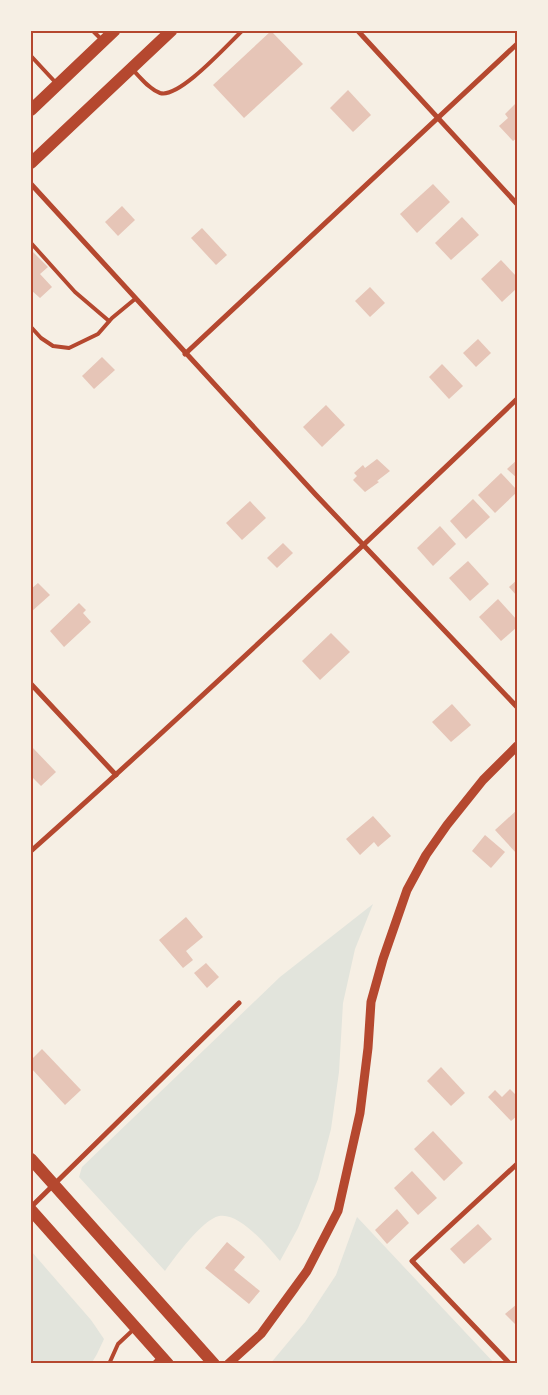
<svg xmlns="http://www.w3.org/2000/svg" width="548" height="1395" font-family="Arial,sans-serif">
<rect width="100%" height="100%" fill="#f6efe4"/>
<g fill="#e2e4dc">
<path d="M373,904L355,949L343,1003L339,1072L331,1129L318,1179L298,1228L280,1261C268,1247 240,1212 219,1216C202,1220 175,1257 165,1271L79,1177L82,1167L280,977Z"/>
<polygon points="357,1217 495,1364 270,1364 305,1322 336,1275"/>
<polygon points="31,1251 91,1320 104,1339 97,1354 91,1364 31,1364"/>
</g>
<g fill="#e6c5b7">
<polygon points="271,31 303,64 244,118 213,85"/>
<polygon points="348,90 371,115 353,132 330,108"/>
<polygon points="517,102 517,138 513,141 499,126 508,118 505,114"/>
<polygon points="433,184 450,202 417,233 400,214"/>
<polygon points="122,206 135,220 118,236 105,222"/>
<polygon points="462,217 479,235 451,260 435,243"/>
<polygon points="202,228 227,255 216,265 191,238"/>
<polygon points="31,250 48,267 40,274 52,287 40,298 31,290"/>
<polygon points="501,260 517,277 517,288 502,302 481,279"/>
<polygon points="370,287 385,303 370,317 355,301"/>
<polygon points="478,339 491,353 476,367 463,353"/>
<polygon points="102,357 115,370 94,389 82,376"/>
<polygon points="442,364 463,386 449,399 429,377"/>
<polygon points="326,405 345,425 322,447 303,427"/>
<polygon points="377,459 390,471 377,481 379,482 365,492 353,480 357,476 354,473 363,465 365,468"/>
<polygon points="517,460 517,478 507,469"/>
<polygon points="501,473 517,490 517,492 495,513 478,495"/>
<polygon points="473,499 490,517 466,539 450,521"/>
<polygon points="250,501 266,518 242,540 226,523"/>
<polygon points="440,526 456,544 433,566 417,548"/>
<polygon points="283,543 293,553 277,568 267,558"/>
<polygon points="468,561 489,584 470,601 449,578"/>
<polygon points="517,580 517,596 509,587"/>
<polygon points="38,583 50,595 31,612 31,589"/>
<polygon points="498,599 517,620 517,627 501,641 479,617"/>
<polygon points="79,603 86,610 83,613 91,622 64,647 50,631"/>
<polygon points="331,633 350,652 320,680 302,661"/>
<polygon points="452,704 471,725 451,742 432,722"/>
<polygon points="31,746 56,772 41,786 31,776"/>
<polygon points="517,810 517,854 495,830"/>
<polygon points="373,816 391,836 378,847 374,842 360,855 346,839"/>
<polygon points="485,835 505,852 491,868 472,851"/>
<polygon points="186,917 203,937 186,951 193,960 183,968 159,940"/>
<polygon points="206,963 219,977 207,988 194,973"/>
<polygon points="42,1049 81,1090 65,1105 31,1068 31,1060"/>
<polygon points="441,1067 465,1093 451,1106 427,1081"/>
<polygon points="510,1089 517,1096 517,1116 511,1121 488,1097 495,1090 502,1097"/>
<polygon points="433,1131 463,1163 444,1181 414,1149"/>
<polygon points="412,1171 437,1198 418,1215 394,1188"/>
<polygon points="397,1209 409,1223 387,1244 375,1230"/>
<polygon points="478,1224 492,1239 464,1264 450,1249"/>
<polygon points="227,1242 245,1257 234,1270 260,1291 249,1304 205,1268"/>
<polygon points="517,1304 517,1326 505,1314"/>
</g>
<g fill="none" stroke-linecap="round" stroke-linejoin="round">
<g stroke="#b5482f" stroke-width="4">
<polyline points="93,31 102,40"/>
<polyline points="31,56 57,84"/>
<path d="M133,70C141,78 149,89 160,93C179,99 227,45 242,31"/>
<polyline points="31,243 75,292 109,321"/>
<polyline points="31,327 41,338 53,346 69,348 98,334 112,318 135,299"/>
<polyline points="109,1364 118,1344 134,1329"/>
<polyline points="153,1364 160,1357"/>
</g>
<g stroke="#b5482f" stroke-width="5">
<polyline points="358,31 517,204"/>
<polyline points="31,184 316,495 517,707"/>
<polyline points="185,354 517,44"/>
<polyline points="31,684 116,775"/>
<path d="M31,851C196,704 357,552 517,399"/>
<polyline points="31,1207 239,1003"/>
<polyline points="510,1364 412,1261 517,1164"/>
</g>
<polyline stroke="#b5482f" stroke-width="9" points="228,1364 261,1334 307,1271 338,1211 360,1113 368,1048 371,1002 383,959 407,890 426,855 447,825 483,780 517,746"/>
<g stroke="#b5482f" stroke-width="12">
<polyline points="31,110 114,31"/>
<polyline points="31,163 171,31"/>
<polyline points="31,1159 214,1364"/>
<polyline points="31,1210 168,1364"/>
</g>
</g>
<rect width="548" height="1395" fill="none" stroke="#f6efe4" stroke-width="65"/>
<rect x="32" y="32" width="484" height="1330" fill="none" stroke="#b5482f" stroke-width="2"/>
</svg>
